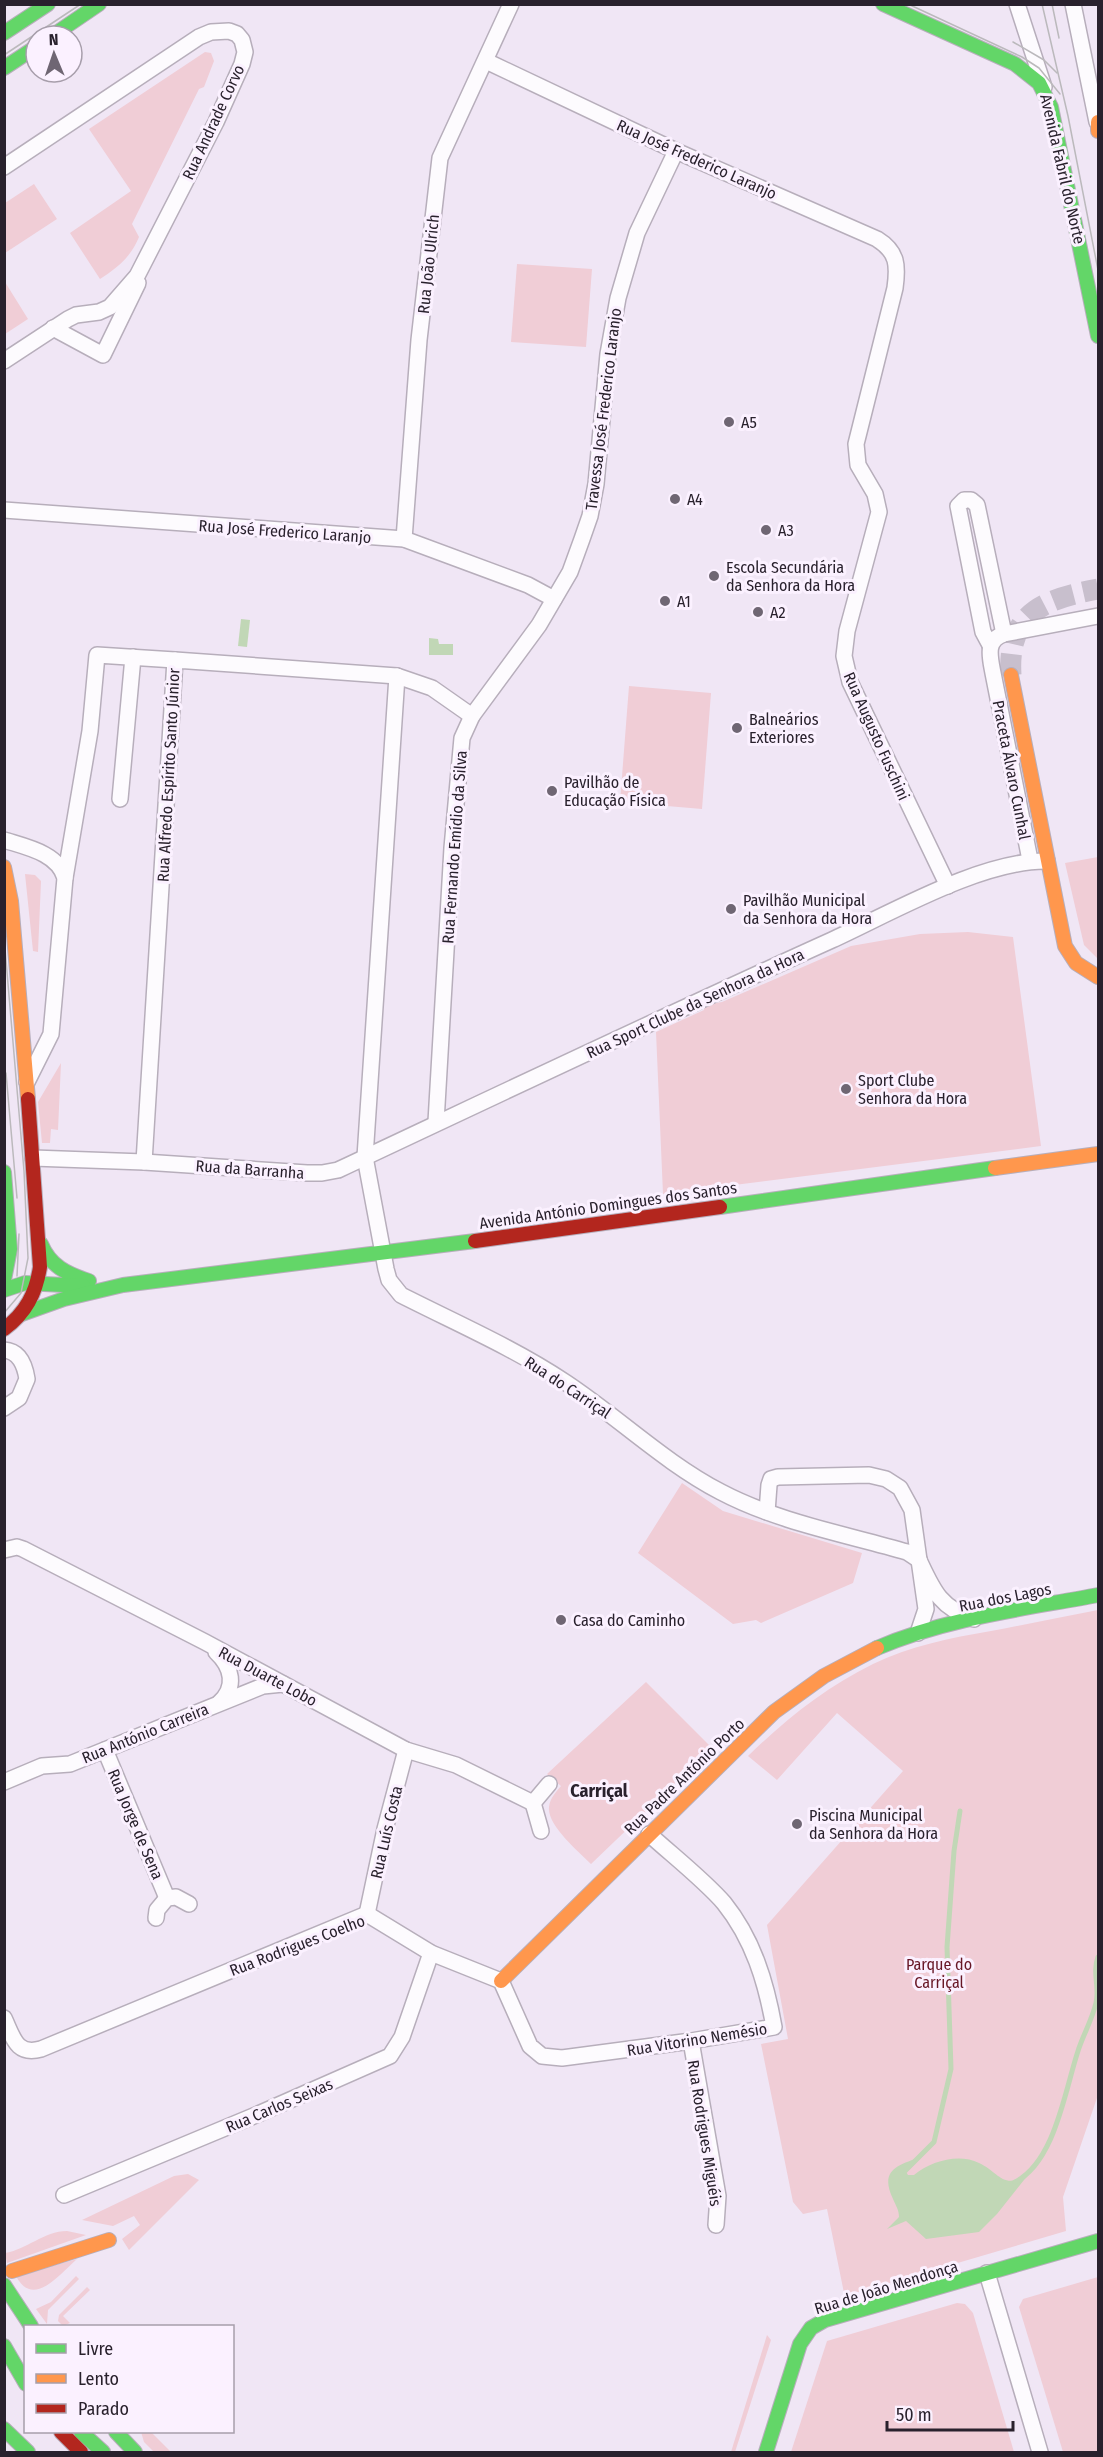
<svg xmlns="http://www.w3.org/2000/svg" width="1103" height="2457" font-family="'Fira Sans Condensed',sans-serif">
<rect width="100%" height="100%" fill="#f0e6f5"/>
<g fill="#f0cdd6">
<path d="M205,52L211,53L214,61L204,87L199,89L132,224L139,237C131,257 117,268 100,279L70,233L131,191L89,129Z"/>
<polygon points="34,184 57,219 5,253 5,203"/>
<polygon points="517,264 592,269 586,347 511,342"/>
<polygon points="5,282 28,319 5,334 4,334"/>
<polygon points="629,686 711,693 702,809 620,802"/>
<polygon points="1098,857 1098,959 1084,945 1065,863"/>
<polygon points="25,874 35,875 41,881 38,952 33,951"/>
<polygon points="968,932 1013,937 1041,1146 663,1194 656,1032 704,1010 704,1005 722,1002 851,946 920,934"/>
<polygon points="61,1063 58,1130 51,1129 50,1143 42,1143 38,1102"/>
<polygon points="682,1483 723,1511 862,1553 853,1583 761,1623 756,1620 733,1624 638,1553"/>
<path d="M1098,1610V2095L1063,2197L1066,2231L859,2292L844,2293L827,2209L803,2214L793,2202L761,2044L788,2039L767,1925L903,1771L837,1713L777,1780L748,1756C786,1719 826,1687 873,1664C910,1646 950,1638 991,1631C1027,1624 1063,1617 1098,1610Z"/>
<path d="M646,1682L712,1748L591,1864C578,1851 547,1825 549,1807C550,1798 556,1792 561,1786L547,1774Z"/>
<polygon points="188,2174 199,2180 129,2250 122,2239 140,2225 134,2216 113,2226 82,2220 174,2176"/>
<path d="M67,2231L86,2235L7,2263L5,2253C26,2250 44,2231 67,2231Z"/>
<path d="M77,2259C60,2274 33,2309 16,2276Z"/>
<polygon points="76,2276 79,2279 48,2310 47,2324 36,2309 51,2302"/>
<polygon points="1098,2277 1098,2452 1063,2452 1019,2307 1023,2299"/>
<polygon points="87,2287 90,2290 63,2316 70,2323 63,2326 58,2321 59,2315"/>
<polygon points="957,2303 965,2304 973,2313 1014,2452 791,2452 827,2341"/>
<polygon points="767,2335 771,2340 735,2452 731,2452"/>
<polygon points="141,2432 151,2432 171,2452 154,2452 144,2442"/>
</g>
<g fill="#c1d7b6">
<polygon points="241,619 250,620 247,647 238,646"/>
<polygon points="429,638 438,639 439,644 453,644 453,655 429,655"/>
<path d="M921,2157L905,2170L908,2175H914C931,2161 959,2153 979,2163C999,2172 1002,2190 1028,2175L997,2214L979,2232L926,2239L906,2221L887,2229L899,2217C899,2210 896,2206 893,2199C879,2170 898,2165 921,2157Z"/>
</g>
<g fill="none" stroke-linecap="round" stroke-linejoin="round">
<g stroke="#c1d7b6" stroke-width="5">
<polyline points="902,2174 934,2142 951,2069 947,1947 954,1851 960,1811"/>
<path d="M1015,2182C1055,2162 1065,2090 1078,2051C1083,2035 1092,2020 1096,2003C1100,1988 1092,1973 1098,1957"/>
</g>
<path stroke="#c8bfcd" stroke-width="21" stroke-dasharray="21 10" stroke-linecap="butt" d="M1011,675C1007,612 1045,599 1098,589"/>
<defs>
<g id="street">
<polyline points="1017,4 1044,87"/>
<polyline points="1073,4 1097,122"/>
<path d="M486,61L676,151L877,239C898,252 898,266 895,288L856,444L858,465L875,494L879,512L847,631L844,656L850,682L948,886"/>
<polyline points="4,167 199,37 211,32 229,31 237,34 242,40 245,52 242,64 216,122 137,276 110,307 99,312 76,315 68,319 4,361"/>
<polyline points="53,328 103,355 138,283"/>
<polyline points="4,510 404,539 528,585 554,599"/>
<polyline points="404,539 419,340 440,158 511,4"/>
<polyline points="990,645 983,632 958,506 964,500 971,500 977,505 1004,634"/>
<path d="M397,676L365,1157L386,1269L389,1280L401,1295C456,1323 514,1348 565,1382C618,1417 665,1463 721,1492C778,1522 845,1534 907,1552L919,1560"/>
<polyline points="120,799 133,657"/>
<path d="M4,840C26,847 58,853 65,878L51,1034L27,1082"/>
<path d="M1030,860L993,673C990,657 985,640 1004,634L1098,616"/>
<polyline points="65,878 90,731 97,655 175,660"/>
<polyline points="436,1122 452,848 462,738 472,716 539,625 570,572 582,539 590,516 596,484 608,354 618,298 637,233 676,151"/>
<path d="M33,1158L144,1162L307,1173H322L338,1170C502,1093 666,1015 832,940C891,913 982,860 1047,861"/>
<polyline points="144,1162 175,660 397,676 432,688 472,716"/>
<path d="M4,1350C20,1351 25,1366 27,1379L19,1398L4,1408"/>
<polyline points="767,1512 769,1485 771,1479 778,1477 869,1475 886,1479 900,1488 912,1510 919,1560"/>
<polyline points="4,1550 17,1547 23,1549 205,1642 406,1750 456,1765 533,1803"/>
<path d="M918,1633L926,1609L919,1560C933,1590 940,1608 974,1619"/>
<path d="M216,1652C232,1667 237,1687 219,1703"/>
<polyline points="105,1750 167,1898"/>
<polyline points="4,1782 42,1766 70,1764 263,1686 283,1684"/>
<polyline points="533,1803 541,1831"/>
<polyline points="533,1803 549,1784"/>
<polyline points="367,1914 385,1829 406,1750"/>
<polyline points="156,1918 157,1910 167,1898 176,1897 189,1904"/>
<path d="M4,2018C13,2037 16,2056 41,2049L367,1914L431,1953L501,1981L530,2046L542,2056L562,2058L691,2041L774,2027C766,1982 753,1939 724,1903C704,1880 672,1855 649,1834"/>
<polyline points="691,2041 718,2196 716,2225"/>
<polyline points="64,2195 256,2115 390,2056 402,2037 431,1953"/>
<polyline points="987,2273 1040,2452"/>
</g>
<g id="fast">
<polyline points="883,4 1015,64 1039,83 1051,107 1098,336"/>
<polyline points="4,33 48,4"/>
<polyline points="52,36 99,4"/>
<polyline points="4,68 36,47"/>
<polyline points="4,1172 10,1249 4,1280"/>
<polyline points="720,1207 995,1168"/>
<path d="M41,1244C50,1266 67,1274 89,1281"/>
<polyline points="4,1290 25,1283 83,1286"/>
<polyline points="22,1314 64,1299 123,1285 475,1241"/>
<path d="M877,1648C947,1618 1024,1609 1098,1595"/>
<polyline points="4,2285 31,2326"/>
<polyline points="4,2346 26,2384"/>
<polyline points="4,2429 28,2452"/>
<polyline points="81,2432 103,2452"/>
<polyline points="116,2432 135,2452"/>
<polyline points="766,2452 800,2344 811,2328 825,2320 1098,2241"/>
</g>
<g id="slow">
<polyline points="1098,122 1098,131"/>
<polyline points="1011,675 1065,946 1076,963 1098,977"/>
<polyline points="4,867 11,901 28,1099"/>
<polyline points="995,1168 1098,1154"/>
<polyline points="501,1981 774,1712 824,1676 877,1648"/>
<polyline points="12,2271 109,2240"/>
</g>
<g id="jam">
<polyline points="475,1241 720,1207"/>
<path d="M4,1329C26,1313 36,1293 40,1267L28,1099"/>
<polyline points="61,2432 81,2452"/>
</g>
</defs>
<use href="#street" stroke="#b7aebb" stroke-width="18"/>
<use href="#fast" stroke="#b7aebb" stroke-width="16"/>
<use href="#slow" stroke="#b7aebb" stroke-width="16"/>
<use href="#jam" stroke="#b7aebb" stroke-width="16"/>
<use href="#street" stroke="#fdfbfe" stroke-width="15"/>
<use href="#fast" stroke="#63d668" stroke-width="14"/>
<use href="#slow" stroke="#ff974d" stroke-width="14"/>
<use href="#jam" stroke="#b3261e" stroke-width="14"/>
<g stroke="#bbb9bc" stroke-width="1.5">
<polyline points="908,4 1022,57 1039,68 1060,94"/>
<polyline points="1042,4 1068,116 1098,270"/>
<polyline points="1052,4 1059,38"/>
<polyline points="1013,42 1044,60 1057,73"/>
<polyline points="4,55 81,4"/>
<polyline points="4,937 24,1171 28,1258 21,1293 4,1313"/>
<polyline points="6,1073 17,1198"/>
<polyline points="17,1276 19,1234"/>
</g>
</g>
<g fill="#6f6673" stroke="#fbf1ff" stroke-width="2">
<circle cx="729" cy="422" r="6"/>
<circle cx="675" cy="499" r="6"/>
<circle cx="766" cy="530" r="6"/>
<circle cx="714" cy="576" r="6"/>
<circle cx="665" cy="601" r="6"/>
<circle cx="758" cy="612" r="6"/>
<circle cx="737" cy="728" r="6"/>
<circle cx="552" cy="791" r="6"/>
<circle cx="731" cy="909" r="6"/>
<circle cx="846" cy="1089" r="6"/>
<circle cx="561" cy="1620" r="6"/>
<circle cx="797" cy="1824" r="6"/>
</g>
<g text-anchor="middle" stroke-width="6" stroke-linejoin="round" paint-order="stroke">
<g font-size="16" fill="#29212d" stroke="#fbf1ff">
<text transform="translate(213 122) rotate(-65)" y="6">Rua Andrade Corvo</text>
<text transform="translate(697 159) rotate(24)" y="6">Rua José Frederico Laranjo</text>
<text transform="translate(1063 169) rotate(77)" y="6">Avenida Fabril do Norte</text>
<text transform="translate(428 264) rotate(-84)" y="6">Rua João Ulrich</text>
<text transform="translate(603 409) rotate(-83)" y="6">Travessa José Frederico Laranjo</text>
<text transform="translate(285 531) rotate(4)" y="6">Rua José Frederico Laranjo</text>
<text transform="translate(877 736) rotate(66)" y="6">Rua Augusto Fuschini</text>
<text transform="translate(1012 770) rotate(79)" y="6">Praceta Álvaro Cunhal</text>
<text transform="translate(168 775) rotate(-87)" y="6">Rua Alfredo Espírito Santo Júnior</text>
<text transform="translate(454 847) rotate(-86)" y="6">Rua Fernando Emídio da Silva</text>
<text transform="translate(695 1003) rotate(-25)" y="6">Rua Sport Clube da Senhora da Hora</text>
<text transform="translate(250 1169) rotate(4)" y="6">Rua da Barranha</text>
<text transform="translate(608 1205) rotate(-8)" y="6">Avenida António Domingues dos Santos</text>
<text transform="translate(568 1387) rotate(33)" y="6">Rua do Carriçal</text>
<text transform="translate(1005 1597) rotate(-11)" y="6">Rua dos Lagos</text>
<text transform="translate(268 1676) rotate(28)" y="6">Rua Duarte Lobo</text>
<text transform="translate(145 1733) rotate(-22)" y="6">Rua António Carreira</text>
<text transform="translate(684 1776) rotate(-44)" y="6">Rua Padre António Porto</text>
<text transform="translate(136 1824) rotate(67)" y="6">Rua Jorge de Sena</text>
<text transform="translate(386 1832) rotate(-77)" y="6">Rua Luís Costa</text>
<text transform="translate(297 1945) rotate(-21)" y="6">Rua Rodrigues Coelho</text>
<text transform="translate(697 2039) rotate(-9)" y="6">Rua Vitorino Nemésio</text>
<text transform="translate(279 2105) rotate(-23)" y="6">Rua Carlos Seixas</text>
<text transform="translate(705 2133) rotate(81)" y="6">Rua Rodrigues Miguéis</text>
<text transform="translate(886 2287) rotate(-17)" y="6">Rua de João Mendonça</text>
</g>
<g font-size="16" fill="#29212d" stroke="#fbf1ff" text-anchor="start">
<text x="741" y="428">A5</text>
<text x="687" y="505">A4</text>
<text x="778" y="536">A3</text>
<text x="726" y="573">Escola Secundária<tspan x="726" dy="18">da Senhora da Hora</tspan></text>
<text x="677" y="607">A1</text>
<text x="770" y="618">A2</text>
<text x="749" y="725">Balneários<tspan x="749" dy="18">Exteriores</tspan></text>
<text x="564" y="788">Pavilhão de<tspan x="564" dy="18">Educação Física</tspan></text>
<text x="743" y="906">Pavilhão Municipal<tspan x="743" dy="18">da Senhora da Hora</tspan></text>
<text x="858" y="1086">Sport Clube<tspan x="858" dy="18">Senhora da Hora</tspan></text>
<text x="573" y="1626">Casa do Caminho</text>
<text x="809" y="1821">Piscina Municipal<tspan x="809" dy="18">da Senhora da Hora</tspan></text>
</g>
<g font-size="16" fill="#671625" stroke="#fbf1ff">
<text x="939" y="1970">Parque do<tspan x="939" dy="18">Carriçal</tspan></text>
</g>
<g font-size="18" font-weight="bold" fill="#29212d" stroke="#fbf1ff">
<text x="599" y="1797">Carriçal</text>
</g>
</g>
<rect width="1103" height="2457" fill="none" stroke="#29212d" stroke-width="12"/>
<rect x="24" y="2325" width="210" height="108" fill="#fbf1ff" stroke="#a79eab" stroke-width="1.5"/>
<rect x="36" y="2344" width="30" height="9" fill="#63d668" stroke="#a79eab" stroke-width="1.5"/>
<text x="78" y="2355" font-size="18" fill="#29212d">Livre</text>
<rect x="36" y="2374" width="30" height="9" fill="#ff974d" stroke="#a79eab" stroke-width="1.5"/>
<text x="78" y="2385" font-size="18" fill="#29212d">Lento</text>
<rect x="36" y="2404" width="30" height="9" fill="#b3261e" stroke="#a79eab" stroke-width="1.5"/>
<text x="78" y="2415" font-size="18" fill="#29212d">Parado</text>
<g transform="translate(54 54) rotate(358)"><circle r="28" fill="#fbf1ff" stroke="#a79eab" stroke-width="1.5"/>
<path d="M0-4.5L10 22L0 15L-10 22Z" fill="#6f6673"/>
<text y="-9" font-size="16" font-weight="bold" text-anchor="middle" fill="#29212d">N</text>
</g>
<path d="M887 2421v9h126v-9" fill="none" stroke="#29212d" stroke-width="3"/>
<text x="896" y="2421" font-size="18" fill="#29212d" stroke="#fbf1ff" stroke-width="4.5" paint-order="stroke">50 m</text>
</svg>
